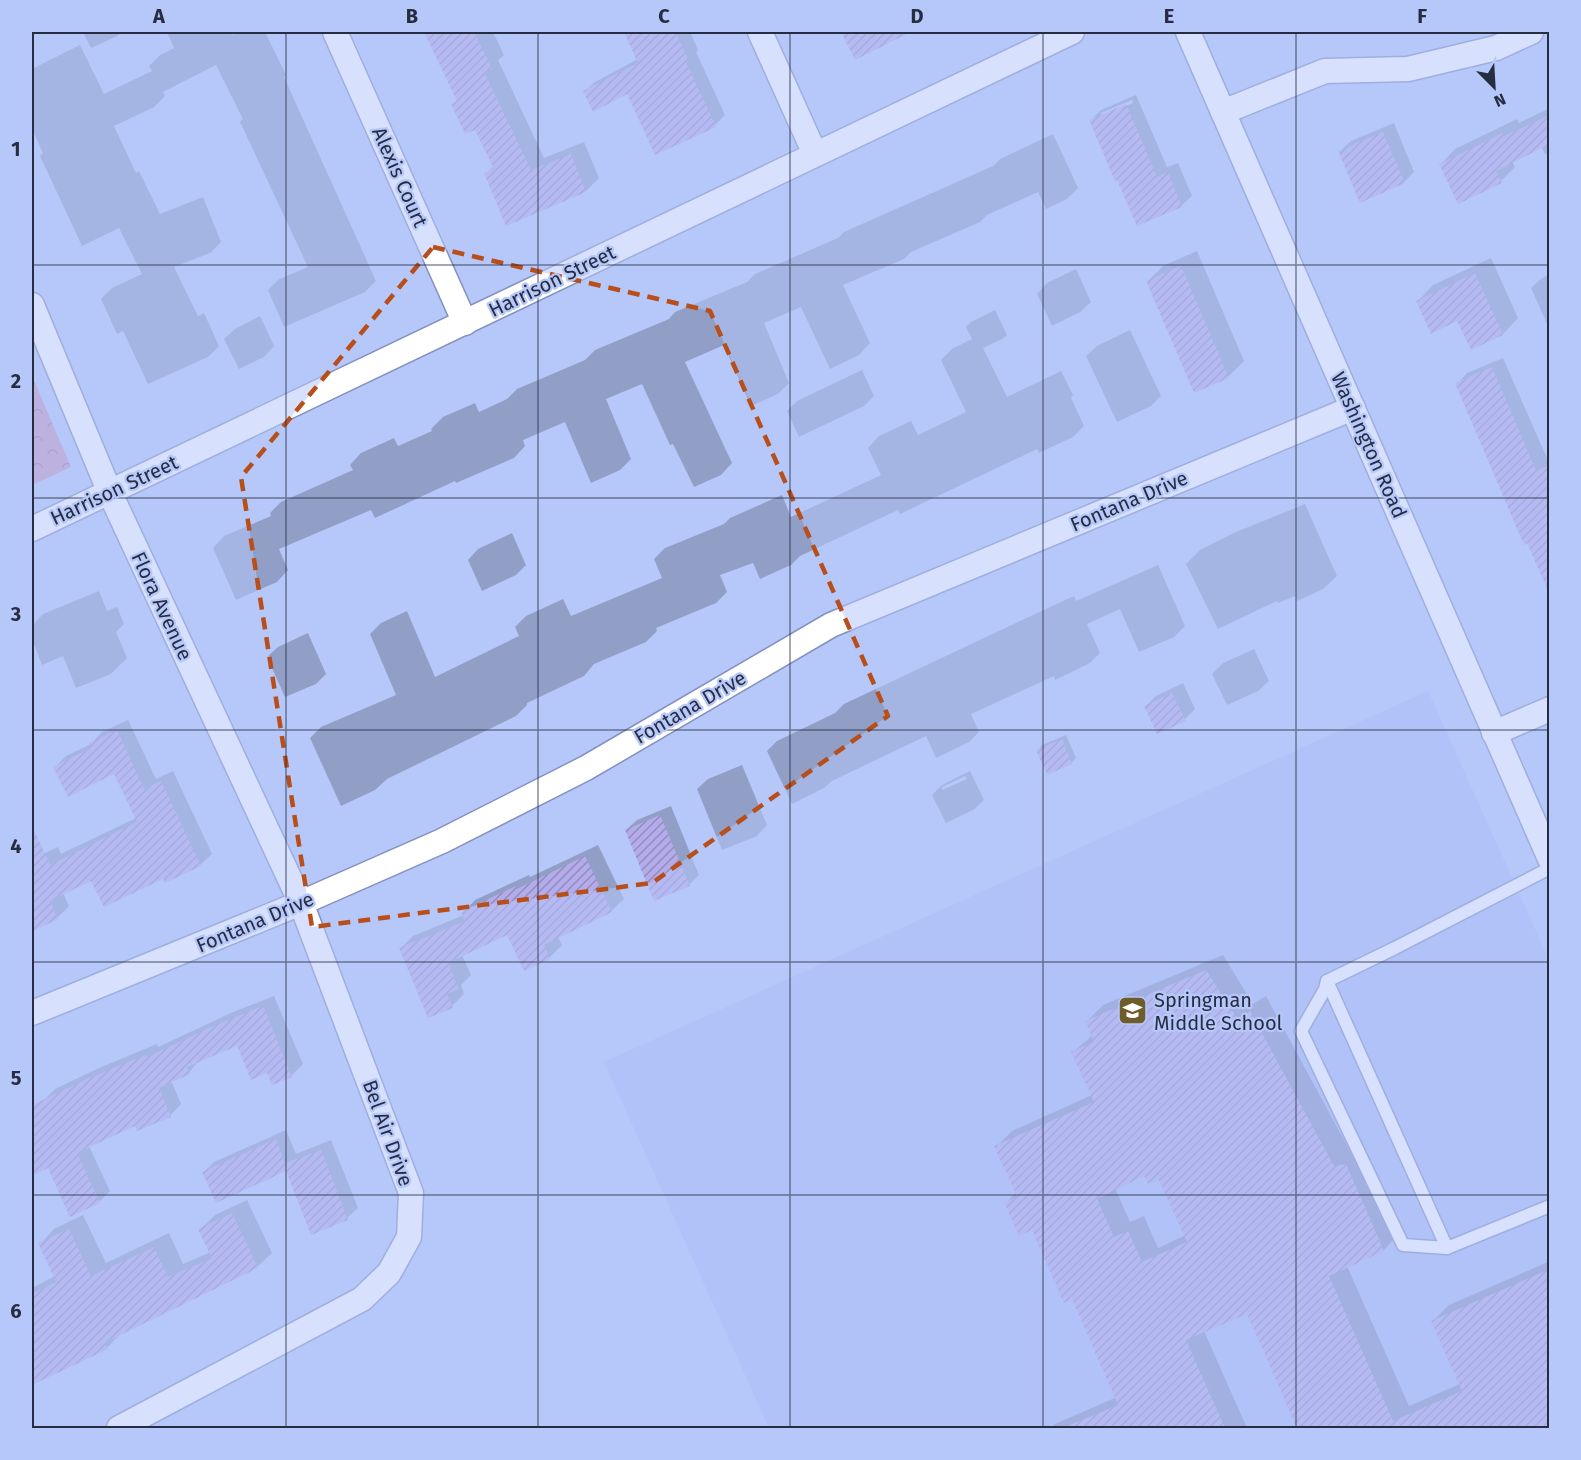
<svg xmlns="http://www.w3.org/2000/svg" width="1581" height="1460" font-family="'Fira Sans',sans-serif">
<defs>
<pattern id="park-crowns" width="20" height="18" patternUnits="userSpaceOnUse" patternTransform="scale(1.5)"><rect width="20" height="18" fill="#c498bf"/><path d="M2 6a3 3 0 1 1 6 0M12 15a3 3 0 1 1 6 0" fill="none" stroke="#9f7c9d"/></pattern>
<pattern id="building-hatch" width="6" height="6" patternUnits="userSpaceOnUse" patternTransform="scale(1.5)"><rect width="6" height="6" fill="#b4acea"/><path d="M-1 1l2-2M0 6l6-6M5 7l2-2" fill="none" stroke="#928cbf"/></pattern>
</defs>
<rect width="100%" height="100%" fill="#b6c7f9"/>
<polygon fill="#a9bcf4" points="1428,691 1549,960 1549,1428 769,1428 604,1062"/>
<polygon fill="url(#park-crowns)" points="32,376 71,467 32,485"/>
<g fill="#0003" fill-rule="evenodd">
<polygon points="83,32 122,32 117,36 91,48"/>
<polygon points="167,32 230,32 232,35 238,32 265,32 286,75 284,77 376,281 365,292 284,327 268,290 279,279 308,267 240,122 243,119 216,65 163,92 165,96 154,107 114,126 136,173 139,171 160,214 203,197 221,242 210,253 174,267 198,316 204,313 219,346 208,357 148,384 123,331 117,334 101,299 112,288 142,274 119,228 82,246 40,156 43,153 32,129 32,69 80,45 104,94 152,71 149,66 160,55 174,48"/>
<polygon points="426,32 493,32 504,55 498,60 544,158 584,142 599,178 586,191 507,224 486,174 494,166 476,128 453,104 458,99"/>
<polygon points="625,32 690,32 698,50 696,52 725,115 715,125 628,92 584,92 595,82 638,59"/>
<polygon points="843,32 908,32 856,58"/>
<path d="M1136,95L1167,167L1178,163L1192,196L1181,206L1090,121L1101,110ZM1132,100L1133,103L1101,117V113Z"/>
<polygon points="1550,108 1550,152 1545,154 1541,146 1512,161 1515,167 1501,181 1441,164 1455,149 1517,119 1519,123"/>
<polygon points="1394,123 1414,172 1404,182 1340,151 1351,141"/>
<polygon points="1053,134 1078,188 1067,199 1046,209 1038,192 987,215 980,222 911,252 904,259 843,285 870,343 859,355 830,369 801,307 764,323 789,383 778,394 751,406 724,345 685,362 732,463 721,475 694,487 673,444 670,445 642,384 606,399 631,459 620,470 591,483 565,422 523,440 525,446 514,458 456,483 455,481 375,518 371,510 279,549 288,570 277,582 236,600 213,548 224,536 271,516 270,513 281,502 353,470 350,465 361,453 394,438 398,446 432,431 431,429 443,417 475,403 479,412 507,399 517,389 585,360 595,350 669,319 675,312 747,282 755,274 838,238 844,232 993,166 1000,159"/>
<polygon points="1197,251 1244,361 1229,376 1195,391 1147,282 1163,266"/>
<polygon points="1491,258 1518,318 1503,334 1472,348 1458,319 1418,301 1433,285"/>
<polygon points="1076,269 1091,302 1080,312 1052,326 1037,294 1047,283"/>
<polygon points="1550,274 1550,326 1548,326 1531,288 1542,278"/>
<polygon points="995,310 1007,335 1002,339 983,348 1007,397 1061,371 1073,395 1071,398 1084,426 1073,437 1039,453 1037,449 900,514 898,510 800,556 791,565 760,579 753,563 720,575 727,592 716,603 656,628 657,631 646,642 594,664 584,676 527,703 527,705 516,716 387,779 375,790 341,806 310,738 321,727 396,695 370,634 381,623 407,611 435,677 519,636 515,627 526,616 563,599 571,616 662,578 654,559 665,548 724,524 730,518 782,495 791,517 881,475 868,448 879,436 911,421 918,435 966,412 941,360 952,349 972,339 966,327 971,322"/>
<polygon points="260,316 274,346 264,357 239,369 224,339 235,329"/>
<polygon points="1130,330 1161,396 1151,406 1117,422 1086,356 1097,346"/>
<polygon points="1503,358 1550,465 1550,591 1457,384 1467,373"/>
<polygon points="862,370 874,396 864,406 799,437 787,411 797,401"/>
<polygon points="1305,504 1337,576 1323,589 1297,601 1295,596 1278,603 1277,601 1218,629 1186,564 1200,550 1236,532"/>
<polygon points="512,533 526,565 516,575 482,591 468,560 478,549"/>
<polygon points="1158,565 1185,626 1174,637 1139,652 1120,609 1087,624 1100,653 1090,663 1055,680 1054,676 971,714 979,732 969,742 936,758 926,736 832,781 824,788 792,804 767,751 777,741 835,713 844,704 1022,620 1074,596 1076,601"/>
<polygon points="99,591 107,611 117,607 124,624 116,632 127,658 111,674 76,688 63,656 42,665 32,639 32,626 43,614"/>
<polygon points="308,633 326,674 316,684 285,697 267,657 278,647"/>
<polygon points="1254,649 1269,681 1258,691 1227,705 1212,674 1223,663"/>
<polygon points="1183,683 1195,709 1185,719 1146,706 1156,696"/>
<polygon points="128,720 156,779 173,771 212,854 200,865 164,877 92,879 63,893 69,906 57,918 32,930 32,859 58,847 61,854 136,818 115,772 55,767 66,756 91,744 102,732"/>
<polygon points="1066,735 1076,758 1071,763 1038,750 1042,745"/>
<polygon points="742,765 767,825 757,836 722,850 697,789 708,779"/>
<path d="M970,771L984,800L973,810L946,823L932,795L942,785ZM965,776L967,779L942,790V787Z"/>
<polygon points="671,806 699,875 689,885 626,830 637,820"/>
<polygon points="598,845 624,899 611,911 558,937 562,945 549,958 508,933 462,955 471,975 461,985 464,994 452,1006 401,948 413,936 464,915 463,913 475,900 529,875 530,877"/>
<path d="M1223,955L1253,1004L1266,996L1350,1151L1362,1149L1399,1234L1384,1250L1347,1266L1409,1406L1460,1384L1433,1321L1449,1305L1550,1261V1428H1298L1248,1312L1204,1331L1247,1428H1051L1055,1424L1117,1397L1073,1298L1032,1228L1006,1203L1016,1192L996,1147L1012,1131L1092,1095L1073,1052L1093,1035L1087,1021L1103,1005ZM1145,1174L1160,1178L1186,1235L1158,1248L1144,1216L1130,1222L1115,1188Z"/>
<polygon points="274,996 303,1064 292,1075 273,1083 268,1071 237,1044 199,1060 189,1073 171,1080 181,1104 170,1116 135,1124 89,1146 110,1191 99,1202 49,1166 32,1174 32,1116 48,1109 44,1100 55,1089 99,1068 157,1044 158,1047 231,1013"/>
<polygon points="286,1130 296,1154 331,1140 358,1208 347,1218 286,1169 204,1172 214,1162"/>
<polygon points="247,1200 272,1253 257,1267 122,1332 107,1348 32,1383 32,1288 55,1276 40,1244 54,1229 83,1215 106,1263 169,1233 183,1264 211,1252 200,1230 215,1215"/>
</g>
<g fill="url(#building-hatch)" fill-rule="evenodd">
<polygon points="424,32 474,32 492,69 484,72 531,170 571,154 586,192 506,226 484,173 494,169 475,130 465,134 451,104 457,101"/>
<polygon points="624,32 675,32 689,61 686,62 716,127 655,155 627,94 593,112 583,91 638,63"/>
<polygon points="841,32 911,32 855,60"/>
<polygon points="1126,104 1157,177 1168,172 1182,207 1137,226 1117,180 1115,181 1089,120"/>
<polygon points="1550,115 1550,144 1496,171 1502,183 1458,204 1439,164 1503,133 1504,136"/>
<polygon points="1383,132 1405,183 1360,203 1338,151"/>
<polygon points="1181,266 1229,378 1194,393 1146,281"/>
<polygon points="1475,273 1503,335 1471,350 1457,321 1431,334 1416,301"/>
<polygon points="1492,367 1536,471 1550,465 1550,595 1527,543 1524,545 1455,383"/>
<polygon points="1172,693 1186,721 1157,734 1144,706"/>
<polygon points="117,730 144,789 161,781 201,866 165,883 163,879 104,907 91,881 50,901 58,919 32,932 32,826 50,865 137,822 114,774 68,797 53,767 91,748 89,743"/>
<polygon points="1062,739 1072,764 1047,775 1036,750"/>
<polygon points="660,815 690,886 654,901 625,830"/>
<polygon points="585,856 612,912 544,945 550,959 524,971 507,935 448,963 459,989 447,994 453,1008 428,1018 399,948 465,921 461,912 516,886 517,889"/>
<path d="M1206,970L1237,1018L1250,1011L1334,1166L1346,1164L1384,1251L1329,1276L1393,1421L1462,1391L1431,1321L1550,1269V1428H1297L1247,1314L1186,1340L1225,1428H1063L1118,1405L1072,1299L1064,1303L1032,1230L1019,1236L1004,1202L1017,1197L994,1146L1094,1102L1071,1052L1094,1042L1085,1021ZM1144,1176L1148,1184L1159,1180L1187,1242L1142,1262L1128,1231L1114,1237L1097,1199Z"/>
<polygon points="263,1006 292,1077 272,1085 267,1073 251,1080 237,1046 187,1067 190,1074 159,1088 171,1117 137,1131 135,1126 77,1153 100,1203 70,1217 48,1168 32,1176 32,1105 87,1079 145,1055 147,1057 218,1024"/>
<polygon points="276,1139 285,1163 321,1150 348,1220 311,1235 286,1171 216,1203 202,1172"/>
<polygon points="232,1213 258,1268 104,1343 108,1349 32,1385 32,1294 56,1282 38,1243 69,1229 91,1276 154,1247 168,1277 212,1258 198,1229"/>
</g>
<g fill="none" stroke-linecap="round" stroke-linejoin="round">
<defs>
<g id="service">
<polyline points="1550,868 1395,948 1327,981 1325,989 1301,1031 1403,1245 1447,1248 1550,1206"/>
<polyline points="1327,981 1447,1248"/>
</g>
<g id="minor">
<polyline points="335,32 465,323"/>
<polyline points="760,32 815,154"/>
<polyline points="1188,32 1550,859"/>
<polyline points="1223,112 1325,71 1408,69 1496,48 1531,32"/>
<polyline points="32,305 110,493 301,903 411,1193 409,1237 389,1273 362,1299 119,1428"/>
<polyline points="32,529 1072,32"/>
<polyline points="1494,733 1550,709"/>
<polyline points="32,1013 301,903 442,841 586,768 831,625 1353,408"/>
</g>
</defs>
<use href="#service" stroke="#8291c0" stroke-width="15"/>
<use href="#minor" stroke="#8291c0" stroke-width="27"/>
<use href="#service" stroke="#fff" stroke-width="12"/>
<use href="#minor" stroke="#fff" stroke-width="24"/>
</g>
<path d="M0 0H1581V1460H0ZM433,247L710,311L888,716L652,883L312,927L241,477Z" fill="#b6c7f9" fill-opacity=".55" fill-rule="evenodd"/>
<path fill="none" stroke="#b84e19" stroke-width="4.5" stroke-dasharray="12 8" stroke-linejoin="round" d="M433,247L710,311L888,716L652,883L312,927L241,477Z"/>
<path fill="none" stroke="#272d41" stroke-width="1.5" stroke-opacity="0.55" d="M286,32V1428M538,32V1428M790,32V1428M1043,32V1428M1296,32V1428M32,265H1550M32,498H1550M32,730H1550M32,962H1550M32,1195H1550"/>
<defs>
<symbol id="school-square" viewBox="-11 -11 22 22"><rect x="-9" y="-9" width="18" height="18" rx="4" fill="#6e5d2b" stroke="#b6c7f9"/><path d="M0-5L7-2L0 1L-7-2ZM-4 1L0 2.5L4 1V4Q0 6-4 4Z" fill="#fff"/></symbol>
</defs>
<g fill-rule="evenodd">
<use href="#school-square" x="1116" y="994" width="33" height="33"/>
</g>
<g text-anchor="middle" stroke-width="4.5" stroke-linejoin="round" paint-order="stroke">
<g font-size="20" fill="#272d41" stroke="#b6c7f9">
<text transform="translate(400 177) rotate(66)" y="7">Alexis Court</text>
<text transform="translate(552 281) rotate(-26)" y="7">Harrison Street</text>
<text transform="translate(1369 445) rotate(66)" y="7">Washington Road</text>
<text transform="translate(114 490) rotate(-25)" y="7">Harrison Street</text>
<text transform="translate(1129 501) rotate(-23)" y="7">Fontana Drive</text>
<text transform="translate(162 606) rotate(65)" y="7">Flora Avenue</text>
<text transform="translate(690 707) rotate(-30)" y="7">Fontana Drive</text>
<text transform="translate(255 922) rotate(-23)" y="7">Fontana Drive</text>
<text transform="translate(388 1133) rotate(70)" y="7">Bel Air Drive</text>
</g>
<g font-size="20" fill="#272d41" stroke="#b6c7f9" text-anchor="start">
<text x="1154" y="1007">Springman<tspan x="1154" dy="23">Middle School</tspan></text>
</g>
</g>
<rect width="1581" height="1460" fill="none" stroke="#b6c7f9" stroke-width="66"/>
<g transform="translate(1494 87) rotate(156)" stroke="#b6c7f9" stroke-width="4.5" paint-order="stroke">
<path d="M0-4.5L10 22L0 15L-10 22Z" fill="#272d41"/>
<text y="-9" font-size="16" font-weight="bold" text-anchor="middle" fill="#272d41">N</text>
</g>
<rect x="33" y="33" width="1515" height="1394" fill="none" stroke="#272d41" stroke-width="2"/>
<g font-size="20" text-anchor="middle" font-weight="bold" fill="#272d41">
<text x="159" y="23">A</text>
<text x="412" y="23">B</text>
<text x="664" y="23">C</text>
<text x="917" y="23">D</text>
<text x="1169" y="23">E</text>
<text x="1422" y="23">F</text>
<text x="16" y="156">1</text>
<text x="16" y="388">2</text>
<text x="16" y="621">3</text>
<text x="16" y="853">4</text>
<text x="16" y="1085">5</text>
<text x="16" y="1318">6</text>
</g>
</svg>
